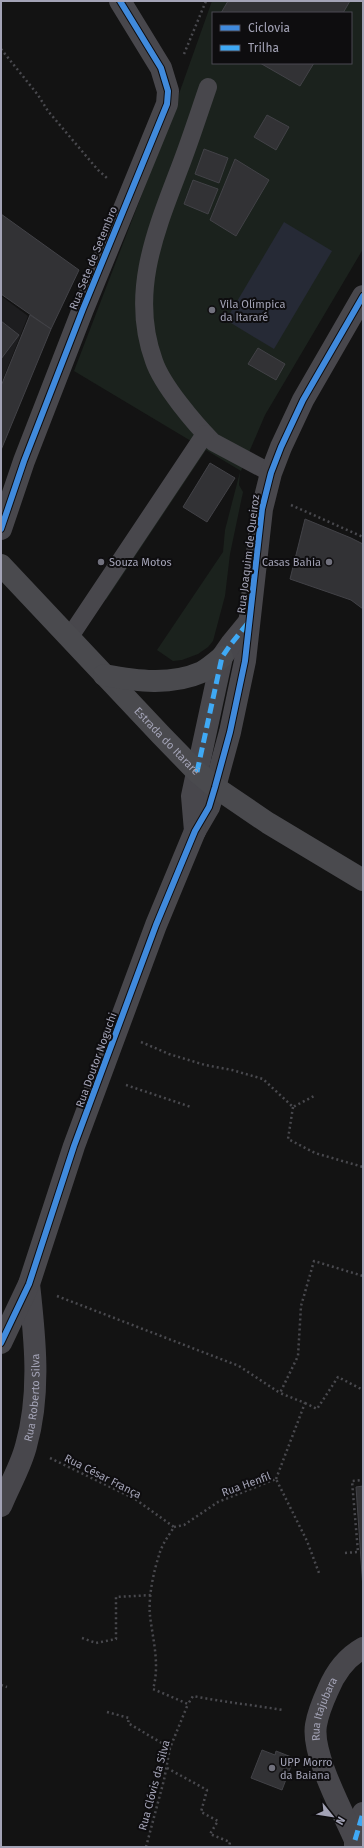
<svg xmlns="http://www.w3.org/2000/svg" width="364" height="1848" font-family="'Fira Sans',sans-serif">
<rect width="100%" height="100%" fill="#131313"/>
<polygon fill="#1d1d1f" points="1,296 28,316 1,384"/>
<g fill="#1b221d" fill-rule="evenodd">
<path d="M212,1H363V249L265,415L241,471L206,450L106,600L99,593L191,441L74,371L159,150ZM213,13H351V63H213Z"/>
<polygon points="240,472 239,485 243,492 230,554 225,596 213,641 208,647 198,654 182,660 173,661 157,650 223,552 225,530"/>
</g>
<polygon fill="#262a36" points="284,222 332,251 274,349 226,320"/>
<g fill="#323235" stroke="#424247">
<polygon points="228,1 350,1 343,13 221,13"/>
<polygon points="260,63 314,63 300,86"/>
<polygon points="267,115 289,127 276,150 254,137"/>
<polygon points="204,149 228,158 219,183 195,174"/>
<polygon points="235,159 269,180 236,236 210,220"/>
<polygon points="193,180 218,189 208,214 184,204"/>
<polygon points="1,214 79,270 51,329 1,294"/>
<polygon points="30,315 51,329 1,450 1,386"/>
<polygon points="1,321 19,335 1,359"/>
<polygon points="258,348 285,364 276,380 248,364"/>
<polygon points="210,463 235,478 207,522 183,507"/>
<polygon points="305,519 351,538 363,544 363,609 351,600 290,579"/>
<polygon points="363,1486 363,1589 356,1487"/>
<polygon points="262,1750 275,1755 276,1751 294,1758 282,1790 251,1778"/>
</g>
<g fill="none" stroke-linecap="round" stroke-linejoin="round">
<g stroke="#49494e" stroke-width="2.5" stroke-dasharray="2 3" stroke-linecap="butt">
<polyline points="1,49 38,95 48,111 98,170 107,178"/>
<polyline points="184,54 206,1"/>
<polyline points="291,505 363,537"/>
<polyline points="141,1042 169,1054 205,1065 232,1070 263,1079 293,1107 314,1096"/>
<polyline points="126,1085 191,1107"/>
<polyline points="293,1107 288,1139 315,1153 363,1167"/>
<polyline points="57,1296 239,1366 280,1393"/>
<polyline points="305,1403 317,1409 338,1377 363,1390"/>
<path d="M50,1458L135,1499L174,1527C169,1535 163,1543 160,1552C154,1570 148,1596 150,1616C153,1640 160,1665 153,1689L188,1704L193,1696C223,1702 253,1705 283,1710"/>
<polyline points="276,1479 305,1403 280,1393 298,1356 301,1306 314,1261 363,1276"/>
<polyline points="174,1527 184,1525 218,1502 276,1479 307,1541 319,1573"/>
<polyline points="345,1553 358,1552 352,1481 363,1480"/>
<polyline points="82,1638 96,1643 116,1639 116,1597 152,1595"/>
<polyline points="1,1685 7,1687"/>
<polyline points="107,1712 129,1718 128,1723 170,1748"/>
<polyline points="167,1768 207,1790 201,1812 218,1821 210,1834 230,1842 229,1847"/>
<polyline points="146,1847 164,1780 170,1748 188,1704"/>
</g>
<g stroke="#48474c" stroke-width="18">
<path d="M208,87C199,113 190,141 180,167C156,230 129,293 154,361C162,385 195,424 213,442L271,473"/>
<polyline points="69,638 205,434"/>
</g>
<g stroke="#48474c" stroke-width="22">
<polyline points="1,529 24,461 83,309 167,104 168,91 161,68 120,1"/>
<polyline points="195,831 209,807 215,787 230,732 245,661 262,509 271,473 281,447 303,400 363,296"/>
<polyline points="195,831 192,796 222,657 231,644 249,622"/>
<path id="s1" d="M1,1506C9,1486 21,1466 26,1446C41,1394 35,1338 29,1284"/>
<polyline points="355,1840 363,1813"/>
<path id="s2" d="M355,1847V1840C343,1812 311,1754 316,1725C318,1713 323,1701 328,1690C335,1673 347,1657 363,1648"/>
</g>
<polyline stroke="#48474c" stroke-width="22" points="1,1343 29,1284 74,1146 156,925 195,831"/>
<g stroke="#4a4a4e" stroke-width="22">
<path id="s3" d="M1,565L161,735L197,772L215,787L268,823L363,880"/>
<path d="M104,675C137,681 170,686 202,672C209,668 216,662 222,657"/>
</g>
<g stroke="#3fa9f5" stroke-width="5" stroke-dasharray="10 5" stroke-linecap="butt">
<polyline points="197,772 222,657 231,644 248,623"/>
<polyline points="355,1840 363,1813"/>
</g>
<defs>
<g id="cycleway">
<polyline points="1,529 24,461 83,309 167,104 168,91 161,68 120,1"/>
<polyline points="1,1343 29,1284 74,1146 156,925 195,831 209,807 215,787 230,732 245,661 262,509 271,473 281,447 303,400 363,296"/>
</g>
</defs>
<use href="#cycleway" stroke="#0e0d0f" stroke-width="8"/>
<use href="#cycleway" stroke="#408adc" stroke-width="6"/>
</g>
<g fill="#71717d" stroke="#0e0d0f" stroke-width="1.5">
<circle cx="212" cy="310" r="4"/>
<circle cx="101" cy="562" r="4"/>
<circle cx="329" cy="562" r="4"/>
<circle cx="272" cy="1768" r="4"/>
</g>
<g text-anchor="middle" stroke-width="4" stroke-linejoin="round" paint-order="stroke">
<g font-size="11" fill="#a3a3b6" stroke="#0e0d0f">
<text transform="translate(93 258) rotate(-68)" y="4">Rua Sete de Setembro</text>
<text transform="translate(248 554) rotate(-83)" y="4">Rua Joaquim de Queiroz</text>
<text dy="4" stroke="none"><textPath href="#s3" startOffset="242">Estrada do Itararé</textPath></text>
<text transform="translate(96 1060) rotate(-70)" y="4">Rua Doutor Noguchi</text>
<text dy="4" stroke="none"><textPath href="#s1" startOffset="114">Rua Roberto Silva</textPath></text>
<text transform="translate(103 1476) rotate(27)" y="4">Rua César França</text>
<text transform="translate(246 1484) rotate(-20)" y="4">Rua Henfil</text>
<text dy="4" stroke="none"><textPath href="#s2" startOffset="147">Rua Itajubara</textPath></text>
<text transform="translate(154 1785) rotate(-75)" y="4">Rua Clóvis da Silva</text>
</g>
<g font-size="11" fill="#a3a3b6" stroke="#0e0d0f" text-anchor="start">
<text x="220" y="308">Vila Olímpica<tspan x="220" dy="13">da Itararé</tspan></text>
<text x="109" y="566">Souza Motos</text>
<text x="321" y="566" text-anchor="end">Casas Bahia</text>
<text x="280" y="1766">UPP Morro<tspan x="280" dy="13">da Baiana</tspan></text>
</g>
</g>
<rect width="364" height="1848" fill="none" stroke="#a3a3b6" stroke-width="4"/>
<rect x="212" y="12" width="140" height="52" fill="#0e0d0f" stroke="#4a4952"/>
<rect x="220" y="25" width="20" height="6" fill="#408adc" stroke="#4a4952"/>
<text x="248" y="32" font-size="12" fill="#a3a3b6">Ciclovia</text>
<rect x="220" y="45" width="20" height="6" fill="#3fa9f5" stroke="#4a4952"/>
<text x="248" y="52" font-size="12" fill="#a3a3b6">Trilha</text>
<g transform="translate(332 1816) rotate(120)" stroke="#0e0d0f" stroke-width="3" paint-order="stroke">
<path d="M0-3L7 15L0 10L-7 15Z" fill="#a3a3b6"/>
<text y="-6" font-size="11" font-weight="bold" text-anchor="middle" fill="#a3a3b6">N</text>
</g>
</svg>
